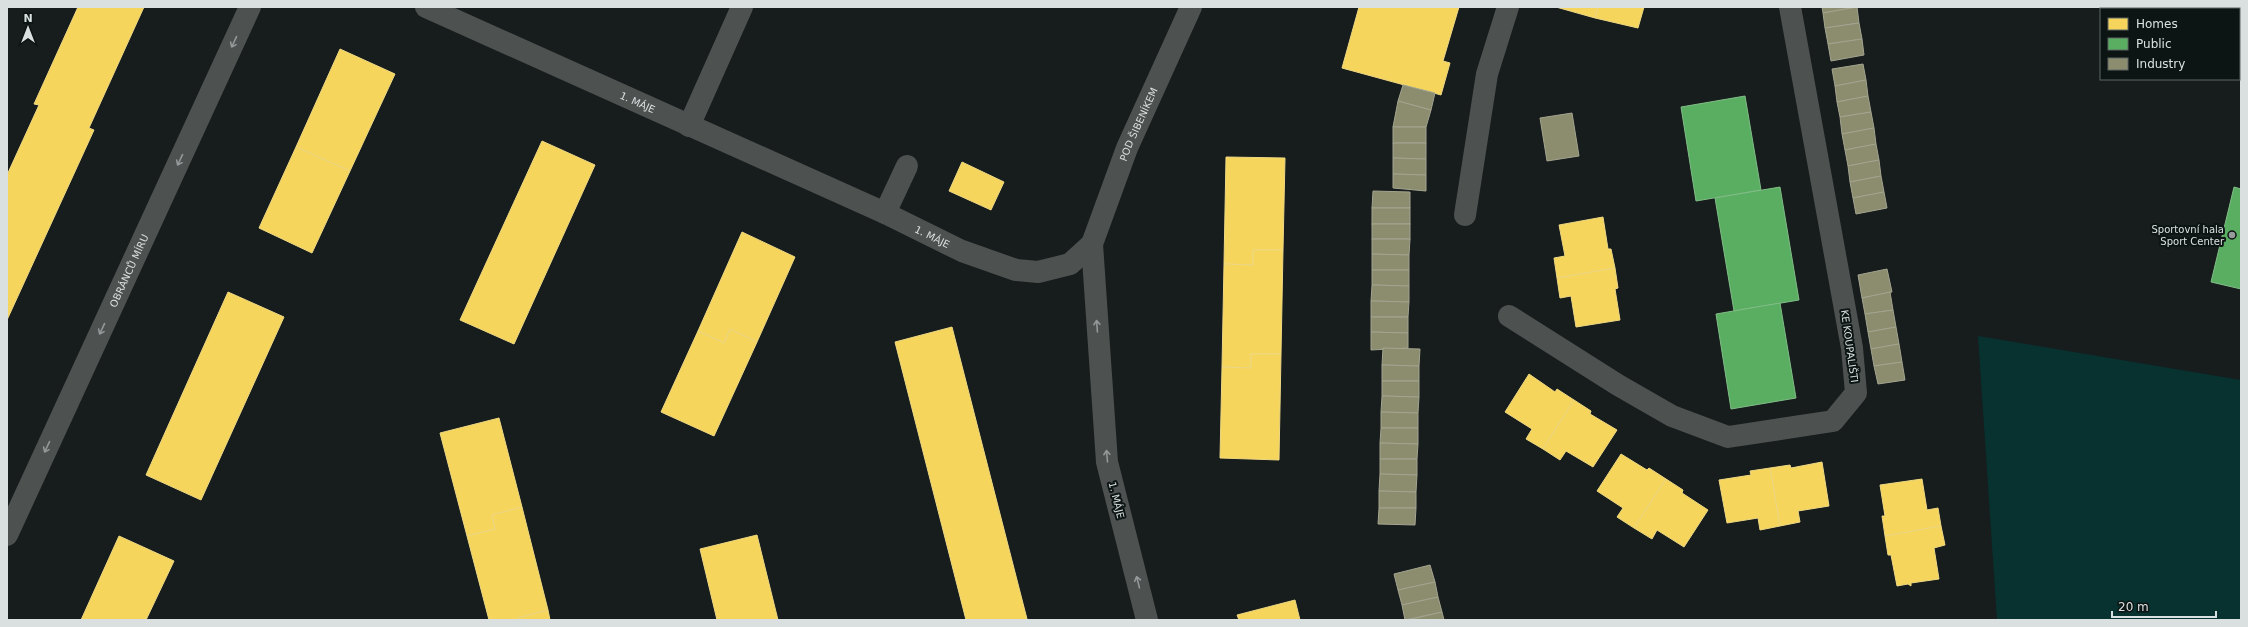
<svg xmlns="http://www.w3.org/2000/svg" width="2248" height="627" font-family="'DejaVu Sans',sans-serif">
<rect width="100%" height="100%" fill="#171c1c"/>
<polygon fill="#073230" points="1978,336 2241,380 2241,620 1997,620"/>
<g fill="#f6d55c" stroke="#eed883">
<polygon points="78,7 144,7 89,128 94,130 7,320 7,175 39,105 34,104"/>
<polygon points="1459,7 1443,61 1450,63 1441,95 1342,68 1359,7"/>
<polygon points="1556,7 1598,7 1595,18"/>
<polygon points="1598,7 1644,7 1638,28 1595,18"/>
<polygon points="340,49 395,74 350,171 296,147"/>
<polygon points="542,141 595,165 514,344 460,320"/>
<polygon points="296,147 350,171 312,253 259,228"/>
<polygon points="1226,157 1285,158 1283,250 1253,250 1253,265 1224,264"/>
<polygon points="962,162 1004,182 991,210 949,191"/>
<polygon points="1603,217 1608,249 1611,249 1615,268 1557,278 1554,258 1565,256 1559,225"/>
<polygon points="742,232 795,257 757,342 730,329 724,343 698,331"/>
<polygon points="1253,250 1283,250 1281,354 1251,354 1251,368 1222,367 1224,264 1253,265"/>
<polygon points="1615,268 1618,288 1615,289 1620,320 1576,327 1571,296 1560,298 1557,278"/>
<polygon points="228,292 284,317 201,500 146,475"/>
<polygon points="952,327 1027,619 1022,620 966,620 895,342"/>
<polygon points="730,329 757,342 714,436 661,412 698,331 724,343"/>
<polygon points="1251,354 1281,354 1279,460 1220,458 1222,367 1251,368"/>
<polygon points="1529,374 1555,392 1557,389 1574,400 1543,449 1526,439 1532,429 1505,412"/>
<polygon points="1574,400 1591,411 1590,414 1617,430 1593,467 1566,451 1560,460 1543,449"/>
<polygon points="499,418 522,507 492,515 495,529 467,536 440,433"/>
<polygon points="1621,454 1647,470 1649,468 1666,479 1634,528 1617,517 1623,508 1597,491"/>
<polygon points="1822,462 1829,506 1798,511 1800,522 1780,526 1770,468 1790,465 1791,468"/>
<polygon points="1770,468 1780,526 1760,530 1758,518 1727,523 1719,480 1751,475 1750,471"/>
<polygon points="1666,479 1683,490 1682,493 1708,510 1684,547 1657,530 1652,539 1634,528"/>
<polygon points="1922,479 1927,510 1938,508 1941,526 1885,536 1882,516 1885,516 1880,485"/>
<polygon points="522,507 548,610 518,618 519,620 489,620 467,536 495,529 492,515"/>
<polygon points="1941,526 1945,545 1934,548 1939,579 1911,583 1911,586 1908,584 1897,586 1891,555 1888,555 1885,536"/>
<polygon points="757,535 778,620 717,620 700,549"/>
<polygon points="119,536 174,561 146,620 81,620"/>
<polygon points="1295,600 1300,620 1239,620 1237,615"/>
<polygon points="548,610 550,620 519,620 518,618"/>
</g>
<g fill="#5aae61" stroke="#80bd87">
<polygon points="1745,96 1761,190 1696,201 1681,107"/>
<polygon points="1780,187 1799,300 1734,311 1715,198"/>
<polygon points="2234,187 2241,189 2241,289 2211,282"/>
<polygon points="1780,303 1796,398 1731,409 1716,314"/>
</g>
<g fill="#8c8c6e" stroke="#a3a590">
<polygon points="1822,7 1857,7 1823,13"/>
<polygon points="1857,7 1859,23 1825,28 1823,13"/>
<polygon points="1859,23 1862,39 1828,44 1825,28"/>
<polygon points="1862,39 1864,55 1831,61 1828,44"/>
<polygon points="1863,64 1866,80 1835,86 1832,69"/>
<polygon points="1866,80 1868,96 1837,102 1835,86"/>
<polygon points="1403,85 1435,93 1431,110 1398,101"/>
<polygon points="1868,96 1871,112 1840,117 1837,102"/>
<polygon points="1398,101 1431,110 1426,127 1393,127"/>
<polygon points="1871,112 1874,128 1842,134 1840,117"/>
<polygon points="1572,113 1579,156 1547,161 1540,118"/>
<rect x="1393" y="127" width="33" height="16"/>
<polygon points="1874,128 1876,144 1845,150 1842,134"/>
<polygon points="1393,143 1426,143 1426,159 1393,158"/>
<polygon points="1876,144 1879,160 1848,166 1845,150"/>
<polygon points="1393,158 1426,159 1426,175 1393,174"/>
<polygon points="1879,160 1881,176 1850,182 1848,166"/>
<polygon points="1393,174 1426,175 1426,191 1393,188"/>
<polygon points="1881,176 1884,192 1853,198 1850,182"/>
<polygon points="1373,191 1410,192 1410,208 1372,208"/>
<polygon points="1884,192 1887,208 1856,214 1853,198"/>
<rect x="1372" y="208" width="38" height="16"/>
<rect x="1372" y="224" width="38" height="15"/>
<polygon points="1372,239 1410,239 1409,255 1372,254"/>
<polygon points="1372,254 1409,255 1409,270 1372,270"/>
<polygon points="1887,269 1892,292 1862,298 1858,275"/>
<polygon points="1372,270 1409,270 1409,286 1372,285"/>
<polygon points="1372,285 1409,286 1409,302 1371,301"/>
<polygon points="1890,292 1893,310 1865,314 1862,298"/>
<polygon points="1371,301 1409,302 1408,317 1371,317"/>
<polygon points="1893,310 1896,327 1868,332 1865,314"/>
<polygon points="1371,317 1408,317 1408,333 1371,332"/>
<polygon points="1896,327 1899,344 1871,349 1868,332"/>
<polygon points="1371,332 1408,333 1408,348 1371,350"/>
<polygon points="1899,344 1902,362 1874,366 1871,349"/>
<polygon points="1383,348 1420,349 1419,366 1382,365"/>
<polygon points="1902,362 1905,380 1878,384 1874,366"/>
<polygon points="1382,365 1419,366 1419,381 1382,381"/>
<polygon points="1382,381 1419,381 1419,397 1382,396"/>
<polygon points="1382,396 1419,397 1418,413 1381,412"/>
<polygon points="1381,412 1418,413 1418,428 1381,428"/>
<polygon points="1381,428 1418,428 1418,444 1380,443"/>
<polygon points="1380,443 1418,444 1417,459 1380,459"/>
<polygon points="1380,459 1417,459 1417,475 1380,474"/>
<polygon points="1380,474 1417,475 1416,492 1379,491"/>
<polygon points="1379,491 1416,492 1416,508 1379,508"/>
<polygon points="1379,508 1416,508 1415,525 1378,524"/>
<polygon points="1430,565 1435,582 1398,590 1394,574"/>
<polygon points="1435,582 1438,597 1402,605 1398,590"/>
<polygon points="1438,597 1442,612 1405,620 1402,605"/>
<polygon points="1442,612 1444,620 1408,620"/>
</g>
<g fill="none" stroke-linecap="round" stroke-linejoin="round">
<g stroke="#4d5150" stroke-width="22">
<path id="s1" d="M426,7L885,213L962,251L1016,270L1038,272L1070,264L1092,244"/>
<polyline points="689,126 742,7"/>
<polyline points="885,213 907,166"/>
<polyline points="1465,215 1487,74 1508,7"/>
<polyline points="1509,316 1618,385 1672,416 1728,437 1833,421 1856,393 1852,348 1790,7"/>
<path id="s2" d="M7,535L250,7"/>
<path id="s3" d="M1147,620L1107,462L1092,244L1127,148L1191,7"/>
</g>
</g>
<defs><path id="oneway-shaft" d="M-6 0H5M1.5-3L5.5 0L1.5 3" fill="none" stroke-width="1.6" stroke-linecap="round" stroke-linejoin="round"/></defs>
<g stroke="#949898">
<use href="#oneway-shaft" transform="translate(234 42) rotate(115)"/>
<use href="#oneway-shaft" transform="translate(180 160) rotate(115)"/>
<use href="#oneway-shaft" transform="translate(1097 326) rotate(-94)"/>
<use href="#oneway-shaft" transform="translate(102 329) rotate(115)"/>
<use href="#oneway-shaft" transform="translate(47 447) rotate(115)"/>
<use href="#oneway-shaft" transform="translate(1107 456) rotate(-95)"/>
<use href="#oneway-shaft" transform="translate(1138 582) rotate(-104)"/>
</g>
<circle fill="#969b9b" stroke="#0c1514" stroke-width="1.5" cx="2232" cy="235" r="4"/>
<g text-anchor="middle" stroke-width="4" stroke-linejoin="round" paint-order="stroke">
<g font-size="10" fill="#dae0df" stroke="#0c1514">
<text dy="4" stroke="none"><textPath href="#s1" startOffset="232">1. MÁJE</textPath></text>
<text dy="4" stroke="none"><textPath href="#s3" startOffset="510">POD ŠIBENÍKEM</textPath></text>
<text dy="4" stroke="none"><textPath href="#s1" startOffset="556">1. MÁJE</textPath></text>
<text dy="4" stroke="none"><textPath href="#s2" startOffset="291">OBRÁNCŮ MÍRU</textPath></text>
<text transform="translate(1850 346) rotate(82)" y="4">KE KOUPALIŠTI</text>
<text transform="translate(1117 500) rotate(76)" y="4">1. MÁJE</text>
</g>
<g font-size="10" fill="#dae0df" stroke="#0c1514" text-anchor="end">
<text x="2224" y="233">Sportovní hala<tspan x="2224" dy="12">Sport Center</tspan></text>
</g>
</g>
<rect width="2248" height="627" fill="none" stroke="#dae0df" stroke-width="16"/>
<rect x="2100" y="8" width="140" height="72" fill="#0c1514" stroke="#5e6665"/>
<rect x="2108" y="18" width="20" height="12" fill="#f6d55c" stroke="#5e6665"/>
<text x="2136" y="28" font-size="12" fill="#dae0df">Homes</text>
<rect x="2108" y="38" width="20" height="12" fill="#5aae61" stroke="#5e6665"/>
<text x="2136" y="48" font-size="12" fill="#dae0df">Public</text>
<rect x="2108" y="58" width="20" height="12" fill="#8c8c6e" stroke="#5e6665"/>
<text x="2136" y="68" font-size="12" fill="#dae0df">Industry</text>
<g transform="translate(28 28)" stroke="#0c1514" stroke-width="3" paint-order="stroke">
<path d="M0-3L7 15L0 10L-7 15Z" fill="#dae0df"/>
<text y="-6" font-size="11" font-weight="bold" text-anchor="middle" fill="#dae0df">N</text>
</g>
<path d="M2112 611v6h104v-6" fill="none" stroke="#dae0df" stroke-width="2"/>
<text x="2118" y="611" font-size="12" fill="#dae0df" stroke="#0c1514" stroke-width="3" paint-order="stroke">20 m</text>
</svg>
